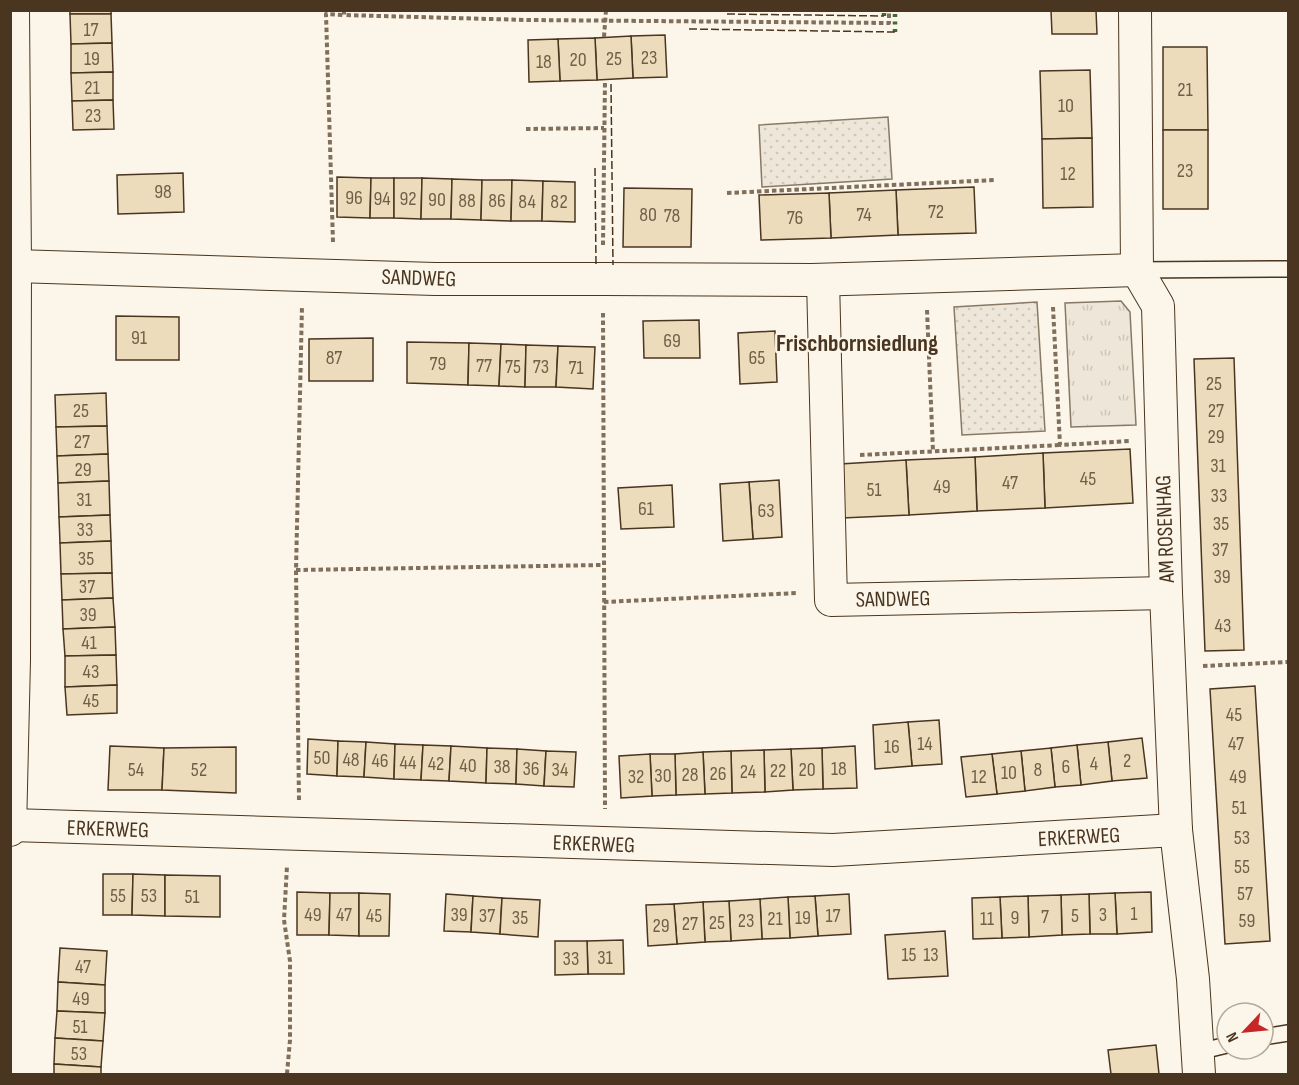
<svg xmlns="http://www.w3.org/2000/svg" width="1299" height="1085" font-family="'Sofia Sans Condensed',sans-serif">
<defs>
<pattern id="grass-dots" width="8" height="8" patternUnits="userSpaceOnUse" patternTransform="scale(1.5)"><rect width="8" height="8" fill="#ede6d9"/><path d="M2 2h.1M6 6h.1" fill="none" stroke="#cdc6ba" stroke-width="1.8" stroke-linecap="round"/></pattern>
<pattern id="park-tufts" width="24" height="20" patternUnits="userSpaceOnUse" patternTransform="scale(1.5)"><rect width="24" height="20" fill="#ede6d9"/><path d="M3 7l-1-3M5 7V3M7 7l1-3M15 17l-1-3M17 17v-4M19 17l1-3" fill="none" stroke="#cdc6ba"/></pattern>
</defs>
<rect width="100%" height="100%" fill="#fbf6e9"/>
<g fill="url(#grass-dots)" stroke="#887966" stroke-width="1.5">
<polygon points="888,117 892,179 762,187 759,125"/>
<polygon points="1037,302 1045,431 962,435 954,307"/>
</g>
<polygon fill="url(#park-tufts)" stroke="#887966" stroke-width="1.5" points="1121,301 1130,312 1136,425 1071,427 1065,303"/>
<g fill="#ecdcbc" stroke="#4a3520" stroke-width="1.5">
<rect x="70" y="10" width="41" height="4"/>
<polygon points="1051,10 1096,10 1097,34 1052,34"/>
<polygon points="70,14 111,14 112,43 71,44"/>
<polygon points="665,35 667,77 633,78 631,36"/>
<polygon points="631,36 633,78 597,80 595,38"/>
<polygon points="595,38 597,80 560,81 558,39"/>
<polygon points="558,39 560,81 529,82 528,40"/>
<polygon points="112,43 113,72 71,73 71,44"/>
<polygon points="1163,47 1207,47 1208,130 1163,130"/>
<polygon points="1090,70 1092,138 1042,139 1040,71"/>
<polygon points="113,72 113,100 72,101 71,73"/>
<polygon points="113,100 114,129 73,130 72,101"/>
<rect x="1163" y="130" width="45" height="79"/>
<polygon points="1092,138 1093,207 1043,208 1042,139"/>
<polygon points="183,173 184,212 118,214 117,175"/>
<polygon points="337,177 371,178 370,218 337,217"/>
<polygon points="371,178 394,178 394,218 370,218"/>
<polygon points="394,178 422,178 421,219 394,218"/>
<polygon points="422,178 452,179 451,219 421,219"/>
<polygon points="452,179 482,180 481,220 451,219"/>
<polygon points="482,180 512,180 511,221 481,220"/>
<polygon points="512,180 543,181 542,221 511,221"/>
<polygon points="543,181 575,182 575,222 542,221"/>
<polygon points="974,187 976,233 898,235 896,190"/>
<polygon points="624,188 692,189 691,247 623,247"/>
<polygon points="896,190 898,235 831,238 829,193"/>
<polygon points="829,193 831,238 761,240 759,195"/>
<polygon points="116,316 179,317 179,360 116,360"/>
<polygon points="699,320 700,358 644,358 643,321"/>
<polygon points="775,331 777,382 740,384 738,333"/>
<polygon points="373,338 373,381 309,381 309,339"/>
<polygon points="407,342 469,343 468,385 407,383"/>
<polygon points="469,343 501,344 499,386 468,385"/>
<polygon points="501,344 526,345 525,387 499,386"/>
<polygon points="526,345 558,346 556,387 525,387"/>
<polygon points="558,346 595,347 593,389 556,387"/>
<polygon points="1234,358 1244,650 1205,651 1194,359"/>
<polygon points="106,393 107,426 56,427 55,395"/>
<polygon points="107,426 108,454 57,456 56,427"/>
<polygon points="1130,449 1133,503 1045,508 1043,453"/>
<polygon points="1043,453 1045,508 977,511 975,457"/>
<polygon points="108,454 109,481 58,483 57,456"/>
<polygon points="975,457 977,511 909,515 906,460"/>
<polygon points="906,460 909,515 842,518 840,464"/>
<polygon points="779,480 782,537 753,539 749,482"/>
<polygon points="109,481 110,515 59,517 58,483"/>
<polygon points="749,482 753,539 723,541 720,484"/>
<polygon points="672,485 674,527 621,529 618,488"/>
<polygon points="110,515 111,541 60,543 59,517"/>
<polygon points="111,541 112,573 61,574 60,543"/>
<polygon points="112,573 113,598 62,600 61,574"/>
<polygon points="113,598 115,627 63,629 62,600"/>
<polygon points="115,627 116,655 65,656 63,629"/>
<polygon points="116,655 117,685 65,687 65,656"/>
<polygon points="117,685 117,713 67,715 65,687"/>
<polygon points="1255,686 1270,941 1225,944 1210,689"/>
<polygon points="939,720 942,764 912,766 908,722"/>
<polygon points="908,722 912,766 875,769 873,725"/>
<polygon points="1142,738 1147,778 1112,781 1108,742"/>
<polygon points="308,739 338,741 337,776 307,774"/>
<polygon points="338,741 366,742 364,777 337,776"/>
<polygon points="366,742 395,744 394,779 364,777"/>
<polygon points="1108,742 1112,781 1081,785 1077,745"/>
<polygon points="395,744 423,745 421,780 394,779"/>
<polygon points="423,745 451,746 449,781 421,780"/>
<polygon points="1077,745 1081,785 1055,787 1051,748"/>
<polygon points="110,746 164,748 162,790 108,790"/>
<polygon points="451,746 487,748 486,783 449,781"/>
<polygon points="855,746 857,788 823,789 822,748"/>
<polygon points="236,747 236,793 162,790 164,748"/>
<polygon points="487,748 517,749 516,784 486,783"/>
<polygon points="822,748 823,789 793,790 791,749"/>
<polygon points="1051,748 1055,787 1025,791 1021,751"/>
<polygon points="517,749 546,751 544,786 516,784"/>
<polygon points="791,749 793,790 765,792 764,750"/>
<polygon points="764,750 765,792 732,793 731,751"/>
<polygon points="546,751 576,752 574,787 544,786"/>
<polygon points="731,751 732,793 705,794 703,752"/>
<polygon points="1021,751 1025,791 997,794 992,754"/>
<polygon points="703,752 705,794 676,795 675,754"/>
<polygon points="650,754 675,754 676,795 652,796"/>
<polygon points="650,754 652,796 621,798 619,756"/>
<polygon points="992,754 997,794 966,797 961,757"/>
<polygon points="103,874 133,874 132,915 103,915"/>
<polygon points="133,874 165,875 165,916 132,915"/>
<polygon points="165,875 220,876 220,917 165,916"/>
<polygon points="297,892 330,893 329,935 297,935"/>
<polygon points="1151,892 1152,932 1117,934 1115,893"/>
<polygon points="330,893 359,893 359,936 329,935"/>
<polygon points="359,893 390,894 389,936 359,936"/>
<polygon points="1115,893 1117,934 1090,934 1089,894"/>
<polygon points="446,894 473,896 471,932 444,931"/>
<polygon points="849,894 851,934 818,936 815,896"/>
<polygon points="1089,894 1090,934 1062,935 1061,895"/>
<polygon points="1061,895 1062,935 1029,937 1028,896"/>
<polygon points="473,896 502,898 500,934 471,932"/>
<polygon points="815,896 818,936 790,938 788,897"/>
<polygon points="1028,896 1029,937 1002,938 1000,897"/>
<polygon points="788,897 790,938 762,939 760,899"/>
<polygon points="1000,897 1002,938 973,939 972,898"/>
<polygon points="502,898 540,900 538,937 500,934"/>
<polygon points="760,899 762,939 731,941 729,901"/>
<polygon points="729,901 731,941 705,942 703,902"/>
<polygon points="703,902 705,942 677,944 674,904"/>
<polygon points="674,904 677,944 648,946 646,905"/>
<polygon points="945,931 948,976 888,979 885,935"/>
<polygon points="623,940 624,974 588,974 587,941"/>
<polygon points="555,941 587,941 588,974 555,975"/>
<polygon points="60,948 107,951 105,985 58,982"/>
<polygon points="58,982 105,985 105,1013 57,1011"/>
<polygon points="57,1011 105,1013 103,1041 55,1038"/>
<polygon points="55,1038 103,1041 101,1067 54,1064"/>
<polygon points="1156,1045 1159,1074 1111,1074 1108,1050"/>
<polygon points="54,1064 101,1067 101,1074 54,1074"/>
</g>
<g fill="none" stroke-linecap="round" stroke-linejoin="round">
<defs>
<g id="lane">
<polyline points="1137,270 1288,269"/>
<polyline points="1263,1037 1288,1033"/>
<polyline points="1198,1052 1227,1045"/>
</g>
<g id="street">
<polyline points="1135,10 1137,270 1158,306 1166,593 1176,830 1193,979 1199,1074"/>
<polyline points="15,266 435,279 603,279 812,280 1137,270"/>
<polyline points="823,280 831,600 1166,593"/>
<polyline points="11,825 833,850 1176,830"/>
<polyline points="10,830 14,660 15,266 13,10"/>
</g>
</defs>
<use href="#lane" stroke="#4a3520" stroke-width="18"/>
<use href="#street" stroke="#4a3520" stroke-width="34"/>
<g stroke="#7f6f5c" stroke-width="4" stroke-dasharray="4.5 3" stroke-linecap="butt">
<polyline points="344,10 344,15 527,20 889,23 889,10"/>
<polyline points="604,37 606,10"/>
<polyline points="526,129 604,128"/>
<polyline points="727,193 995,180"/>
<polyline points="333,242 326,14 344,15"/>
<polyline points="603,245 605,80"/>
<polyline points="1053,307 1060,445 1130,441"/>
<polyline points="927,310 933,451"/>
<polyline points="603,313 605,809"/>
<polyline points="860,455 1060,445"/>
<polyline points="296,570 603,565"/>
<polyline points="604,602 798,593"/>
<polyline points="1203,666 1288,662"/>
<polyline points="299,800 296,570 302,306"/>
<polyline points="287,1074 290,1040 290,961 284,920 287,866"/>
</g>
<use href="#lane" stroke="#fbf6e9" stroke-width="15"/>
<use href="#street" stroke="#fbf6e9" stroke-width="32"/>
<g stroke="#436837" stroke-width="4.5" stroke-dasharray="3 4.5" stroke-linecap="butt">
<polyline points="884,16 884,10"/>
<polyline points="895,32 895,10"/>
</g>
<g stroke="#4a3520" stroke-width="1.5" stroke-dasharray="8 3" stroke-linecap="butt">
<polyline points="727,14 884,16"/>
<polyline points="689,29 895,32"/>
<polyline points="611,84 613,265"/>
<polyline points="595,168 596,264"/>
</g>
</g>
<g text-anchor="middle" stroke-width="4.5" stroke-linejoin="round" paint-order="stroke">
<g font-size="20" fill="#725f47">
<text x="91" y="36">17</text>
<text x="649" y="64">23</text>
<text x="92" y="65">19</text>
<text x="614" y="65">25</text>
<text x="578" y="66">20</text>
<text x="544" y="68">18</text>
<text x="92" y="94">21</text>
<text x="1185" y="96">21</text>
<text x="1066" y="112">10</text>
<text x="93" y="122">23</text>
<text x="1185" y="177">23</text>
<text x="1068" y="180">12</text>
<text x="163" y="198">98</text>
<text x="354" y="204">96</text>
<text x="382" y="205">94</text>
<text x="408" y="205">92</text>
<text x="437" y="206">90</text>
<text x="467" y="207">88</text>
<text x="497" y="207">86</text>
<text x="527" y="208">84</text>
<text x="559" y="208">82</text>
<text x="936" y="218">72</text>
<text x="648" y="221">80</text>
<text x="864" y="221">74</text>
<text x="672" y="222">78</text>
<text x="795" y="224">76</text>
<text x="139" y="344">91</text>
<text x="672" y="347">69</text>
<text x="334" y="364">87</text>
<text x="757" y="364">65</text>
<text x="438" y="370">79</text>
<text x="484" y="372">77</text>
<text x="513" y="373">75</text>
<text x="541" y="373">73</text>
<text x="576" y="374">71</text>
<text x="1214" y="390">25</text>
<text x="81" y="417">25</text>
<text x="1216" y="417">27</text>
<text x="1216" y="443">29</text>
<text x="82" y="448">27</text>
<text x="1218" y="472">31</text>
<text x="83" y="476">29</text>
<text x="1088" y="485">45</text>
<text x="1010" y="489">47</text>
<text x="942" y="493">49</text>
<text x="874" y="496">51</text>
<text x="1219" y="502">33</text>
<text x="84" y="506">31</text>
<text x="646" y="515">61</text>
<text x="766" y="517">63</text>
<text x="1221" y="530">35</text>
<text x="85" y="536">33</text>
<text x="1220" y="556">37</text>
<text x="86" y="565">35</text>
<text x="1222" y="583">39</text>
<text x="87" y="593">37</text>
<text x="88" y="621">39</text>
<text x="1223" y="632">43</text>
<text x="89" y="649">41</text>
<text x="91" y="678">43</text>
<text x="91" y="707">45</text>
<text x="1234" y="721">45</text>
<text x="925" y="750">14</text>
<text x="1236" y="750">47</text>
<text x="892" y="753">16</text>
<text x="322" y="764">50</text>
<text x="351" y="766">48</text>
<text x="380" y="767">46</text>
<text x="1127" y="767">2</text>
<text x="408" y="769">44</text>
<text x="436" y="770">42</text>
<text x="1094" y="770">4</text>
<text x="468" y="772">40</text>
<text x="502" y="773">38</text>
<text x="1066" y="773">6</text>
<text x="531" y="775">36</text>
<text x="839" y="775">18</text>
<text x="136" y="776">54</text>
<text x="199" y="776">52</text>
<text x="560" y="776">34</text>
<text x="807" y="776">20</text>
<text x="1038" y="776">8</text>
<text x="778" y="777">22</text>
<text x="748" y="778">24</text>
<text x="1009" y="779">10</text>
<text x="718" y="780">26</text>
<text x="690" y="781">28</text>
<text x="663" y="782">30</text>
<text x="636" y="783">32</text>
<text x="979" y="783">12</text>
<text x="1238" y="783">49</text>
<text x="1239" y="814">51</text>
<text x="1242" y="844">53</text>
<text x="1242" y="873">55</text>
<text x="1245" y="900">57</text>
<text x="118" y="902">55</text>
<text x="149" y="902">53</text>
<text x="192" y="903">51</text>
<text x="1134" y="920">1</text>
<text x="313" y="921">49</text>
<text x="344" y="921">47</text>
<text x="459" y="921">39</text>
<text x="1103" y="921">3</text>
<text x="374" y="922">45</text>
<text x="487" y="922">37</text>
<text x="833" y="922">17</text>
<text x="1075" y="922">5</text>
<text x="1045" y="923">7</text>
<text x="520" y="924">35</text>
<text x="803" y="924">19</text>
<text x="1015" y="924">9</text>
<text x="775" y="925">21</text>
<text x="987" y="925">11</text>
<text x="746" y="927">23</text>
<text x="1247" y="927">59</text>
<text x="717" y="929">25</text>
<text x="690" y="930">27</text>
<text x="661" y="932">29</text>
<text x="909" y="961">15</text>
<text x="931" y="961">13</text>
<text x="605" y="964">31</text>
<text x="571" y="965">33</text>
<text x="83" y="973">47</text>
<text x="81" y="1005">49</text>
<text x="80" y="1033">51</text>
<text x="79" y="1060">53</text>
</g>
<g font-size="22" fill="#4a3520" stroke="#fbf6e9">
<text transform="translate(419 277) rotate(2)" y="8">SANDWEG</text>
<text transform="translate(1164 529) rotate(-92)" y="8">AM ROSENHAG</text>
<text transform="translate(893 598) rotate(-1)" y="8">SANDWEG</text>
<text transform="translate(108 828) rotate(2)" y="8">ERKERWEG</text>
<text transform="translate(1079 836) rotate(-3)" y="8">ERKERWEG</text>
<text transform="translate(594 843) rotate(2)" y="8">ERKERWEG</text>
</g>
<g font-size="24" font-weight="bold" fill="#4a3520" stroke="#fbf6e9">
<text x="857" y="351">Frischbornsiedlung</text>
</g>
</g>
<rect width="1299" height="1085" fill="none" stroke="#4a3520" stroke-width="24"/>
<g transform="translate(1245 1031) rotate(244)"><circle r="28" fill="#fbf6e9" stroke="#b4a999" stroke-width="1.5"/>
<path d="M0-4.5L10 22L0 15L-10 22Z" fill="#c62828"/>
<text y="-9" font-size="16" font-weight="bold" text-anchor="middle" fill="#4a3520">N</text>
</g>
</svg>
